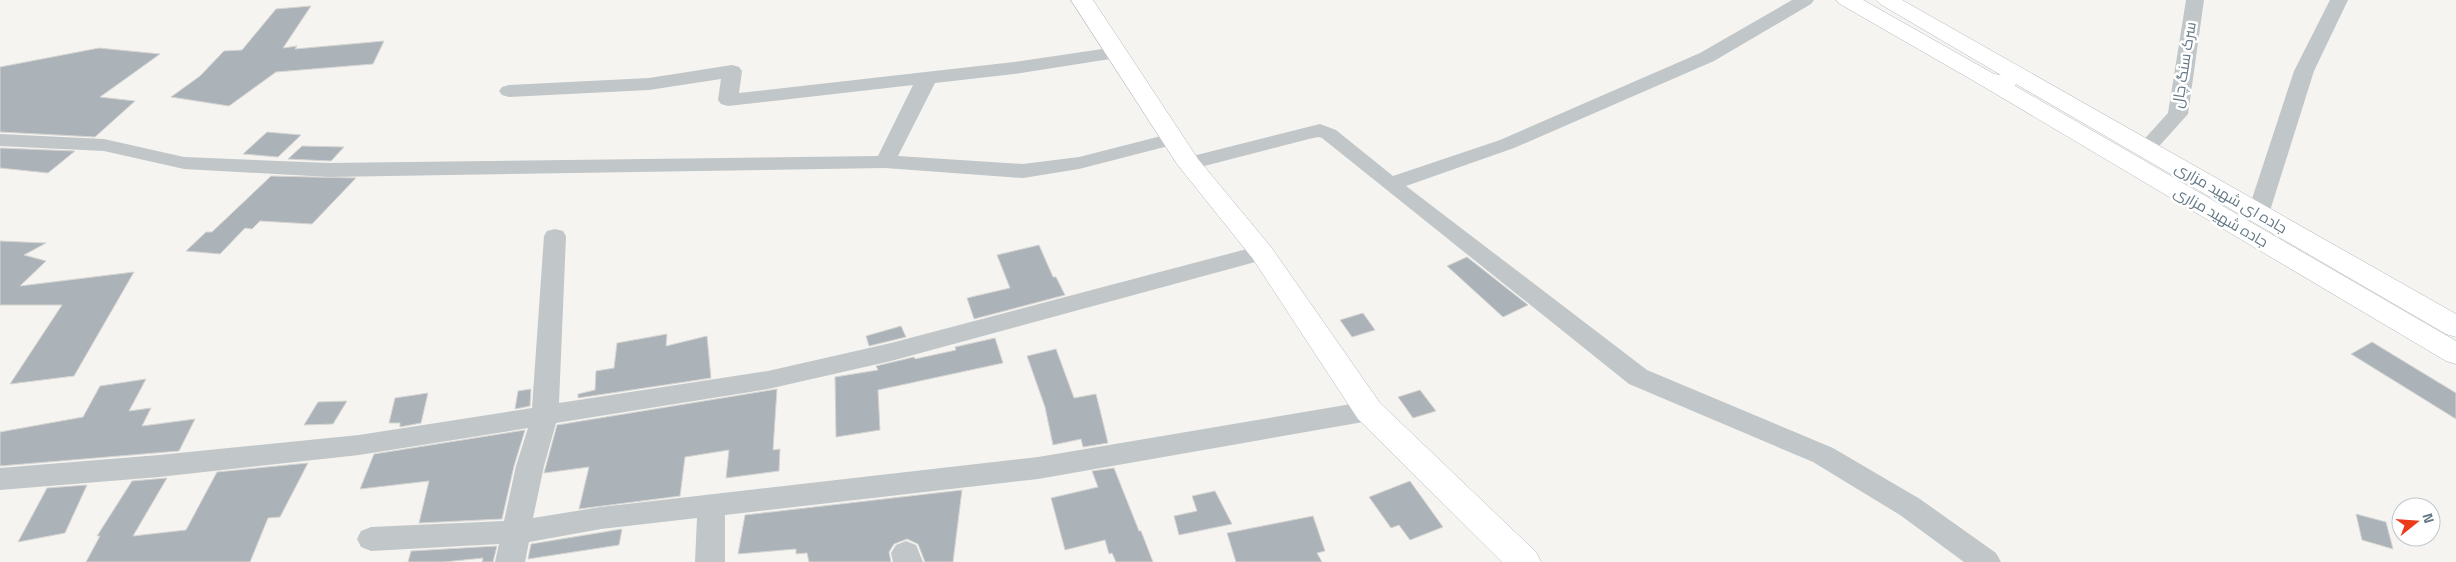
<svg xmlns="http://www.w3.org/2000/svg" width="2456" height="562" font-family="'Titillium Web',Cairo,sans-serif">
<rect width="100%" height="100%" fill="#f5f4f0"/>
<g fill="#abb3b8" stroke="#d6d5d3">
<polygon points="311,6 283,48 297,46 295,49 384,41 373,64 276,72 229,106 171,97 200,76 224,51 242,50 276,9"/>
<polygon points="99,48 160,54 100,97 135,101 95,137 0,132 0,67"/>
<polygon points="267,132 301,135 278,157 243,154"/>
<polygon points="302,146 344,147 331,161 288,159"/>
<polygon points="0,148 75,151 48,173 0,168"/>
<polygon points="271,176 356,178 312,224 260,221 252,229 245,228 220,254 186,251 206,232 212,232"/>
<polygon points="0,241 46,243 24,255 46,261 20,286 134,272 74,376 10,384 62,305 0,305"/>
<polygon points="1039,245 1053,277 1056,277 1065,295 974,319 967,298 1010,288 997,255"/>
<polygon points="1467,257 1528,305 1503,317 1447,266"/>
<polygon points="1363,313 1375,330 1352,337 1340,320"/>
<polygon points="901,326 906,337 869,346 866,336"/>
<polygon points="667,334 666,346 707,336 711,378 578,398 578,394 595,390 596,371 614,368 617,343"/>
<polygon points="995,338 1003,363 878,390 880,430 836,437 835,377 878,370 876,366 914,357 915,359 956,350 955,347"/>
<polygon points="2372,342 2456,393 2456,419 2351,354"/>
<polygon points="1056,349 1074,398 1096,394 1108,443 1083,447 1081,439 1053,445 1045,407 1027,356"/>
<polygon points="146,379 129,411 151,408 142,426 195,419 179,451 0,466 0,432 83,417 100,386"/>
<polygon points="531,389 530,406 515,409 518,391"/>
<polygon points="777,389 773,450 780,449 779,471 726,478 729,450 685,457 680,496 579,509 589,467 544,473 557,425"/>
<polygon points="1420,390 1436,411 1413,418 1398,397"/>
<polygon points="428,393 421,423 400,427 400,423 389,423 395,398"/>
<polygon points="347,401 333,424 304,425 318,402"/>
<polygon points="525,430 514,466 502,519 419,523 429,481 360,489 374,454"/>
<polygon points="308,463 280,517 268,518 250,562 86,562 100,536 97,536 132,481 167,478 133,536 186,530 217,472"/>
<polygon points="1114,468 1139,531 1141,531 1153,562 1116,562 1112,553 1109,554 1105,540 1065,550 1051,498 1098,487 1092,471"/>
<polygon points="1410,481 1443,527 1410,540 1399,525 1391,528 1369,497"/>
<polygon points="87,485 65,533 18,542 47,488"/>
<polygon points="962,490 953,562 925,562 918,544 907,539 894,544 889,552 891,562 809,562 807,553 796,554 796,549 738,554 745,515"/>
<polygon points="1215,491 1232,524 1179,535 1174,516 1197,511 1192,496"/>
<polygon points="2356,514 2386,522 2393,549 2362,540"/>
<polygon points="1313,516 1325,551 1317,553 1322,562 1236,562 1227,533"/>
<polygon points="622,529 619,545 528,559 531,544"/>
<polygon points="497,546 493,562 482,562 483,558 444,562 408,562 411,551"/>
</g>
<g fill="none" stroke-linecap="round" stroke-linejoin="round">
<defs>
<g id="secondary">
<polygon points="1071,0 1093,0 1198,159 1271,247 1380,403 1536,552 1541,562 1502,562 1358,419 1253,259 1177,164"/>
<polygon points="1836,0 1863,0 1994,74 2001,75 1880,4 1876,0 1902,0 2456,314 2456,337 2446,334 2016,84 2015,86 2456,341 2456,364 2446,361 1979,84 1840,4"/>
</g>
</defs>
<use href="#secondary" stroke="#b3b9bd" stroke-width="1"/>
<g fill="#c1c6c8" fill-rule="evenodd">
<polygon points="1792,0 1814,0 1811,4 1714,61 1514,148 1406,186 1647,370 1833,448 1920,499 1996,553 2001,562 1964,562 1900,515 1813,462 1629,384 1322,138 1318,137 1309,139 1189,170 1181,169 1178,164 1181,159 1320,124 1336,130 1393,176 1500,140 1700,53"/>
<polygon points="2186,0 2204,0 2188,114 2153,153 2146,155 2139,153 2135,149 2139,145 2168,113"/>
<polygon points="2330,0 2348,0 2314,71 2269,214 2266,219 2258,221 2250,219 2247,214 2294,71"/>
<polygon points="1116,47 1123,49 1126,53 1123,57 1014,74 935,83 898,156 1023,164 1079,157 1173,133 1180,135 1183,139 1180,143 1079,169 1023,178 885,168 329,177 184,169 104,151 0,146 0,134 104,139 184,157 329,163 878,156 913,85 728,106 721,104 718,100 721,79 649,90 509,97 502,95 499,91 502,87 509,85 649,78 732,65 739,67 742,71 739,93 1014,62"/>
<polygon points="555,229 563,231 566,236 559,403 768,371 891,343 1262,245 1270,248 1274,253 1270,258 891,361 768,389 556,423 544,466 533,518 601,507 1038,457 1369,401 1378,404 1382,411 1378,418 1369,421 1038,479 725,515 725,562 695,562 697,518 601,529 529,542 525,562 495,562 499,544 371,551 361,547 357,539 361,531 371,527 504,521 516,466 528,428 359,455 159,477 0,490 0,468 159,455 359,435 532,408 544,236 547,231"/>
<polygon points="906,541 916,545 923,562 893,562 891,553 896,545"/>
</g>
<use href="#secondary" fill="#fff" fill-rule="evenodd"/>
</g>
<g text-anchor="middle" stroke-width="5" stroke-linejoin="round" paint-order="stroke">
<g font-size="15" fill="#627683" stroke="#fff">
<text transform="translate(2184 65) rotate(-81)" y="5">سرک سنگ چال</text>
<text transform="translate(2231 198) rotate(30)" y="5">جاده ای شهید مزاری</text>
<text transform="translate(2221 217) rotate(30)" y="5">جاده شهید مزاری</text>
</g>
</g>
<g transform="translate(2416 522) rotate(73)"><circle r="24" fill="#ffffff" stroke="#c0c8cd"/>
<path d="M0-4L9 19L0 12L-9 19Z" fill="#ec3b19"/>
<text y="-8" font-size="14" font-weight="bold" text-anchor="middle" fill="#627683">N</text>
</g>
</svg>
